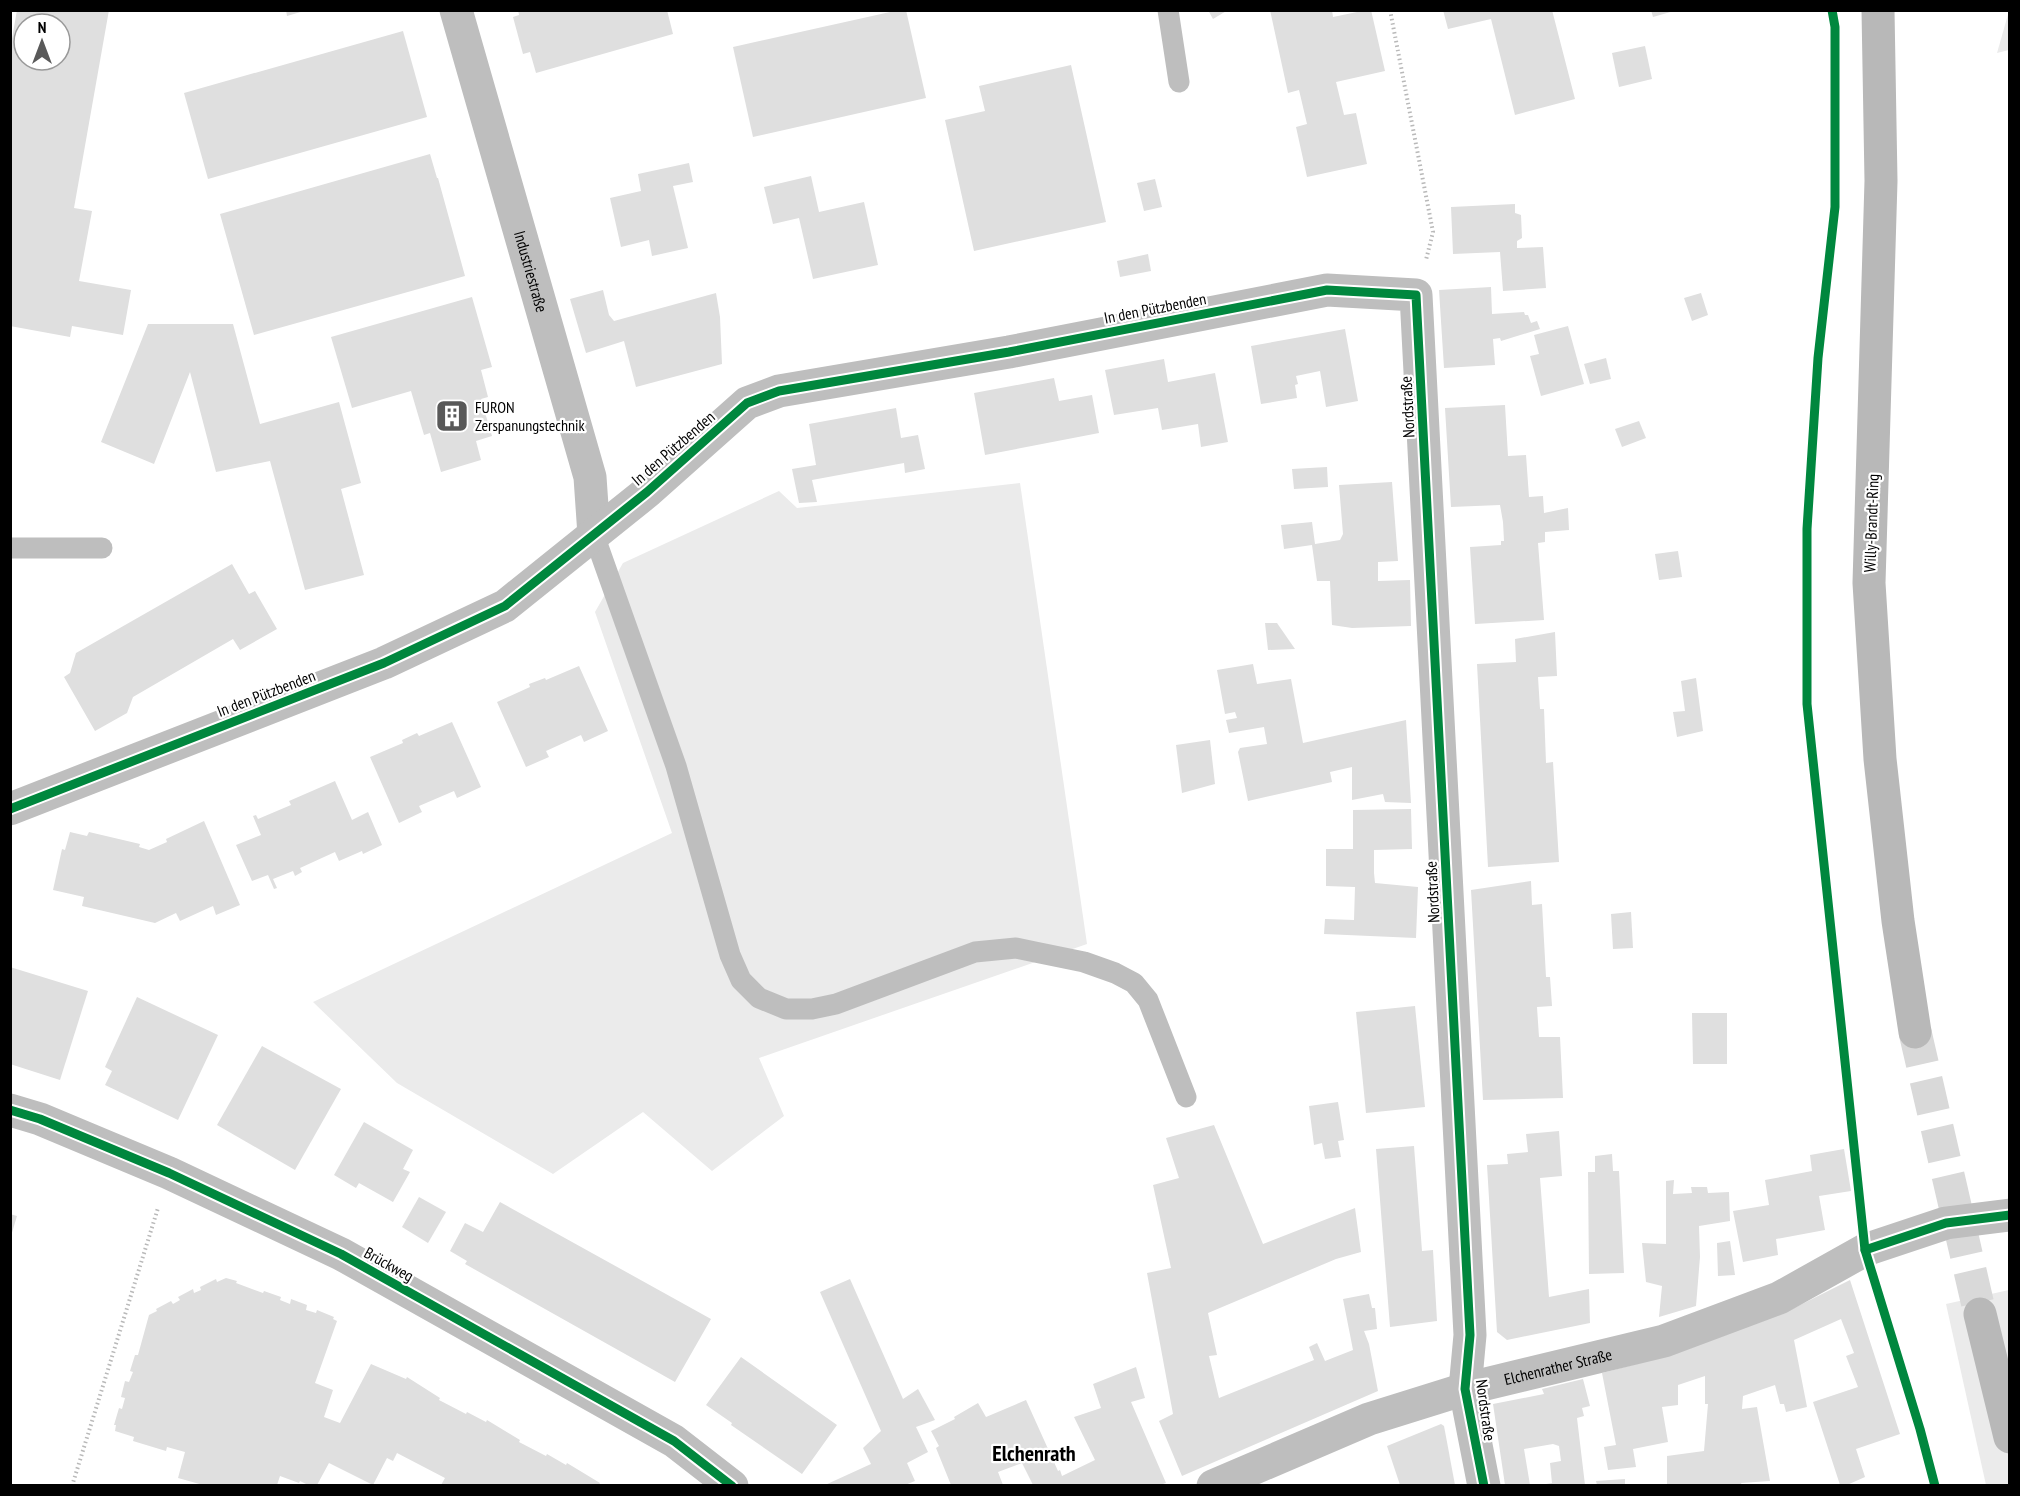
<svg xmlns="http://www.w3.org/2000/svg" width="2020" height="1496" font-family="'PT Sans Narrow',sans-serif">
<rect width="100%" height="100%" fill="#fff"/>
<g fill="#ebebeb">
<polygon points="2009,11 2009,50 1997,53"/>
<polygon points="1020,483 1087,944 759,1058 784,1116 712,1171 643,1112 553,1174 397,1083 313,1002 672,833 595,612 623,563 779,491 797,508"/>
<polygon points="2009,1290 2009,1485 1986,1485 1946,1304"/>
</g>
<g fill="#dfdfdf" fill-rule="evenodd">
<path d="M17,10H109L74,208L92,211L79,281L131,290L123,335L72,326L70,337L10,326V50ZM24,24H60V60H24Z"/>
<polygon points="286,10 304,10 304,11 287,16"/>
<polygon points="518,10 667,10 673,34 536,73 530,52 523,54 513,17 519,15"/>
<polygon points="899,10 906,10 926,98 753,137 733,47"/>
<polygon points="1208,10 1228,10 1213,19"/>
<polygon points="1270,10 1332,10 1333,17 1357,12 1357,10 1371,10 1385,71 1336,82 1344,115 1356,113 1367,164 1307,177 1296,127 1307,124 1299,90 1288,93"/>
<polygon points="1443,10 1552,10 1575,99 1515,115 1491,19 1448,29"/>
<polygon points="1651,10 1674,10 1674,11 1653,17"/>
<polygon points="403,31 427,117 208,179 184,93"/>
<polygon points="1645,46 1652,79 1619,87 1612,53"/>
<polygon points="1071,65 1106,222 974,251 945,120 985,111 979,86"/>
<polygon points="430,154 437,178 438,178 465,276 254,335 220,214"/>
<polygon points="689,163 693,182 673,186 688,248 652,256 649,240 621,247 610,198 641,191 638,174"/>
<polygon points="811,176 819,212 864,202 878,265 813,279 799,218 773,224 764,187"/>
<polygon points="1155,179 1162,207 1144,211 1137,183"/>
<polygon points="1515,204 1515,213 1521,215 1522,238 1517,241 1517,248 1543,247 1546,288 1503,291 1500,252 1453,254 1451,207"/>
<polygon points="1148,254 1151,271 1120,277 1117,261"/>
<polygon points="1491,287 1492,314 1524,312 1525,315 1528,315 1531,323 1537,321 1540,329 1501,341 1500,338 1493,339 1495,365 1444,368 1439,290"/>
<polygon points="603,290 609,315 614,321 716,293 720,317 722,364 636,387 624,341 586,353 570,299"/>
<polygon points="1701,293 1708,315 1692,321 1684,298"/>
<polygon points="472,297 492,367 481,370 488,397 481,399 492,436 476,441 481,460 441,472 430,433 424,435 411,391 352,408 331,337"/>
<polygon points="148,324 233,324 260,424 339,402 361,483 341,489 364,575 305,590 270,461 216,472 190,372 154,464 101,442"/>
<polygon points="1568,326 1584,384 1541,396 1530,356 1539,354 1534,335"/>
<polygon points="1345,329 1358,401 1326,407 1320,371 1296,376 1298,384 1295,385 1297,398 1261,404 1251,346"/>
<polygon points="1606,358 1611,379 1590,384 1584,364"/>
<polygon points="1164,359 1168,382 1215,373 1228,442 1201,447 1198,424 1162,430 1158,408 1114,415 1105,370"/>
<polygon points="1054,378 1059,401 1092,395 1099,433 985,455 974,393"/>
<polygon points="1505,405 1508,456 1526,455 1529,497 1543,496 1544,513 1568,508 1569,530 1545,532 1545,542 1538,543 1544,620 1475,624 1470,547 1501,545 1501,541 1504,541 1503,522 1500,505 1451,507 1445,408"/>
<polygon points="896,408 901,438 918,435 925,469 905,473 904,463 812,480 817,502 799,503 792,469 816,465 809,424"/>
<polygon points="1639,421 1646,438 1622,447 1615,429"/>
<polygon points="1327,467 1328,487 1294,489 1292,469"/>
<polygon points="1392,482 1398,561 1378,562 1378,581 1410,580 1411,626 1352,628 1332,625 1330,581 1317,581 1312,545 1284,549 1281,525 1312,522 1315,544 1340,540 1343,534 1339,485"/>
<polygon points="1678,551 1682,577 1659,580 1655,554"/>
<polygon points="232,564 249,594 255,591 277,629 240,650 233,639 133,697 127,713 95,731 64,677 70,673 76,653"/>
<polygon points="1265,623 1277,623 1295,649 1268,650"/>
<polygon points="1555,632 1557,676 1538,677 1540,709 1544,709 1546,763 1553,762 1559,862 1488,867 1477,664 1516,662 1515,639"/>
<polygon points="1253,664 1257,684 1291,679 1303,743 1406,720 1411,803 1385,802 1383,794 1352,800 1352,767 1330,772 1332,782 1248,801 1238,752 1240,748 1267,744 1264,727 1229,733 1226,720 1237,718 1235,712 1225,714 1217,670"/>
<polygon points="579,666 608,731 584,742 581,735 546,751 549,757 526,767 497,702 530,687 529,684 545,678 546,680"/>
<polygon points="1696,678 1703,731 1677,737 1673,712 1685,711 1681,681"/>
<polygon points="452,722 481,787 457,798 454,791 419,806 422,812 399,823 370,757 403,743 402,740 417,733 419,736"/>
<polygon points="1210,740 1215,784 1182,793 1176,745"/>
<polygon points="335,781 352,820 368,812 382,845 363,854 362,851 339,861 335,852 300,868 302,872 295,876 293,871 273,879 277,888 274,889 268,875 252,881 236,845 261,835 253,816 256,815 258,819 291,805 289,801"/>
<polygon points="1411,809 1412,849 1374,850 1374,873 1375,883 1418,887 1416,938 1324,934 1325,919 1354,920 1355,887 1326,886 1326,849 1353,849 1353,810"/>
<polygon points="204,821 240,905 216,915 213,906 180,921 176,913 155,923 82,906 84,897 53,890 62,849 65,850 70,832 87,836 89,832 140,844 139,847 149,850 167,842 166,839"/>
<polygon points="1531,881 1532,905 1542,904 1546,977 1550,977 1552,1006 1537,1007 1539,1037 1560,1037 1563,1098 1483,1100 1471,890"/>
<polygon points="1631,912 1633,948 1613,949 1611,914"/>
<polygon points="10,967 88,991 60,1080 10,1064"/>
<polygon points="137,997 218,1035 178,1120 105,1085 112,1071 105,1067"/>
<polygon points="1415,1006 1425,1107 1366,1113 1356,1012"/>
<polygon points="1692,1013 1727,1013 1727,1064 1693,1064"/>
<polygon points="262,1046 341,1089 295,1170 217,1125"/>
<polygon points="1338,1102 1344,1140 1338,1141 1341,1157 1325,1159 1322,1143 1314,1145 1309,1106"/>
<polygon points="364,1122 413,1150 403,1169 410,1172 393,1202 359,1183 356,1188 334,1175"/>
<polygon points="1214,1125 1263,1244 1355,1208 1361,1252 1336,1259 1208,1313 1217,1355 1209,1356 1219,1398 1314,1360 1309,1347 1317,1343 1325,1361 1353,1350 1343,1299 1369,1294 1372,1308 1375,1308 1377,1329 1364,1331 1369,1344 1378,1391 1182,1476 1159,1421 1173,1414 1147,1273 1171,1268 1153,1185 1179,1178 1166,1138"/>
<polygon points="1559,1131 1562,1176 1540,1178 1549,1297 1589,1289 1590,1323 1507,1340 1497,1332 1487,1165 1508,1164 1507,1154 1528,1152 1526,1134"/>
<polygon points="1414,1146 1422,1251 1433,1250 1437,1321 1390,1327 1376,1149"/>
<polygon points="1844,1149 1851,1191 1819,1196 1825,1230 1776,1239 1778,1255 1743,1262 1733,1211 1769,1205 1765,1180 1812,1171 1810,1155"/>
<polygon points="1612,1154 1613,1171 1619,1171 1624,1273 1589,1274 1588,1172 1595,1172 1595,1156"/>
<polygon points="1674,1180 1673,1194 1692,1193 1691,1187 1707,1187 1708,1193 1729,1192 1730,1221 1699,1226 1700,1257 1696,1306 1659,1317 1662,1286 1646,1282 1642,1243 1666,1244 1666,1181"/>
<polygon points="419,1197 446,1212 428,1243 402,1227"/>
<polygon points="500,1202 711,1319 675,1382 465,1264 467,1261 450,1251 465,1223 483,1232"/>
<polygon points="10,1214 17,1216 11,1236 10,1236"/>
<polygon points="1730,1241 1735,1275 1718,1276 1717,1243"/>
<polygon points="226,1278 237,1281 236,1283 263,1293 264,1291 281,1297 280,1300 290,1304 291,1299 307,1305 306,1310 316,1313 317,1310 334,1317 333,1319 337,1321 315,1383 333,1390 324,1417 340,1423 371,1364 406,1379 407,1377 440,1398 439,1400 466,1414 467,1412 486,1422 487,1420 520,1440 519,1442 546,1456 547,1454 566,1465 567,1463 600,1483 599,1485 441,1485 445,1478 397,1453 393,1461 387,1458 373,1485 329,1463 317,1485 308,1485 300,1481 299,1483 280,1476 277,1485 203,1485 178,1478 185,1452 167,1447 166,1451 133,1441 134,1437 115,1431 116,1425 114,1425 119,1408 122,1409 125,1398 121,1397 125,1381 129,1382 133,1372 130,1371 135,1355 138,1355 149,1315 157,1311 156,1309 171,1301 173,1304 180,1300 178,1297 193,1289 194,1293 201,1290 200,1287 216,1279 217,1282"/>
<polygon points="850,1279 903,1399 918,1389 935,1420 916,1427 928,1452 907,1463 915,1481 905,1485 825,1485 871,1464 863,1448 881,1431 820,1292"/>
<polygon points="1850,1280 1900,1434 1856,1449 1865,1477 1847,1485 1840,1485 1813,1402 1858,1387 1846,1356 1854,1353 1841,1319 1794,1340 1807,1407 1786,1412 1784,1404 1780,1404 1775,1385 1743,1396 1742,1409 1757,1407 1770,1481 1741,1483 1742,1485 1667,1485 1667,1456 1704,1451 1708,1404 1705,1404 1705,1376 1678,1385 1678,1405 1662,1407 1668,1442 1633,1449 1636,1467 1608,1470 1604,1447 1616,1445 1602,1373 1652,1360 1788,1311"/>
<polygon points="741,1357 837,1425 802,1474 731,1425 732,1423 706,1405"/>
<polygon points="1136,1367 1145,1398 1131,1402 1166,1483 1160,1485 1033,1485 1022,1463 998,1472 1003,1485 951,1485 936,1448 939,1446 931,1431 955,1419 954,1417 978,1403 986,1417 1026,1400 1058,1471 1060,1470 1062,1476 1095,1460 1074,1417 1101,1408 1093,1384"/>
<polygon points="1583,1379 1590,1406 1582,1408 1584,1416 1577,1418 1585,1485 1546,1485 1546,1484 1552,1483 1550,1463 1561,1461 1559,1446 1553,1444 1524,1449 1530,1485 1505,1485 1493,1404 1544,1394 1542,1389"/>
<polygon points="1441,1424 1444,1426 1455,1485 1400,1485 1387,1446"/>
<polygon points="1625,1479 1625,1485 1597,1485 1596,1481"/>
</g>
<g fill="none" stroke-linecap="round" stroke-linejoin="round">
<polyline stroke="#d9d9d9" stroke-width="33" stroke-dasharray="33 16" stroke-linecap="butt" points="1915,1032 1980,1314"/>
<g stroke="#b9b9b9" stroke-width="4" stroke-dasharray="1.5 3" stroke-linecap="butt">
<polyline points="1390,10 1433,232 1426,260"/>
<polyline points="72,1486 158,1208"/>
</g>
<g stroke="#bebebe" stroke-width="21">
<polyline points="1168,10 1179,82"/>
<polyline points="594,535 676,766 730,955 741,980 759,998 786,1009 812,1009 836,1004 975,952 1016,948 1035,952 1084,962 1115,973 1134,983 1148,1000 1186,1097"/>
<polyline points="10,548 102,548"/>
</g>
<g stroke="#bebebe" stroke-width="33">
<path id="s1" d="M456,10L590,477L594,535"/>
<polyline points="10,809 384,663 505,606 647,492 747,403 779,391 1009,352 1327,290 1416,295 1470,1335 1465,1389 1484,1486"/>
<polyline points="10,1110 40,1119 169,1173 341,1254 674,1441 732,1486"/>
<path id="s2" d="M1213,1486L1369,1419L1465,1389L1664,1341L1779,1298L1865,1250L1946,1223L2010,1215"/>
</g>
<g stroke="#b8b8b8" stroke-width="33">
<polyline points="1878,10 1881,181 1869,583 1880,759 1898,921 1915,1032"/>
<polyline points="1980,1314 2010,1437"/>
</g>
<defs>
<g id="cycleway">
<polyline points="1832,10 1835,27 1835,207 1818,358 1807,529 1807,704 1865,1250 1920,1429 1935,1486"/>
<polyline points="10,809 384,663 505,606 647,492 747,403 779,391 1009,352 1327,290 1416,295 1470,1335 1465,1389 1484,1486"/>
<polyline points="10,1110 40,1119 169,1173 341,1254 674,1441 732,1486"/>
<polyline points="1865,1250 1946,1223 2010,1215"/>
</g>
</defs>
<use href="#cycleway" stroke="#fff" stroke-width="13"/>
<use href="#cycleway" stroke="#00873e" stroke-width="9"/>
</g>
<defs>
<symbol id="building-square" viewBox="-11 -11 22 22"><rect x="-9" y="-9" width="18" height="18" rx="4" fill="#595959" stroke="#fff"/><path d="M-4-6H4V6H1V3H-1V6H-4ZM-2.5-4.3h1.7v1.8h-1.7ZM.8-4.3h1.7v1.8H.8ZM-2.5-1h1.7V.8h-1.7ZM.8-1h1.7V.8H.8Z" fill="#fff"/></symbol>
</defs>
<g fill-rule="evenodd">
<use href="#building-square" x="433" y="397" width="38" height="38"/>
</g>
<g text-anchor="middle" stroke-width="4.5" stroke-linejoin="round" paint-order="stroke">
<g font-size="16" fill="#000" stroke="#fff">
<text dy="6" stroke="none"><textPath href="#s1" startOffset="272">Industriestraße</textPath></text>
<text transform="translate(1155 308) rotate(-11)" y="6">In den Pützbenden</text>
<text transform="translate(1407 407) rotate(-93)" y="6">Nordstraße</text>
<text transform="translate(673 448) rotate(-41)" y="6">In den Pützbenden</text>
<text transform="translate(1871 523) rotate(-88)" y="6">Willy-Brandt-Ring</text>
<text transform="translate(266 693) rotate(-21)" y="6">In den Pützbenden</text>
<text transform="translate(1432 892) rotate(-93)" y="6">Nordstraße</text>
<text transform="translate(389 1264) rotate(29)" y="6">Brückweg</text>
<text dy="6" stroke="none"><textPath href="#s2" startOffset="366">Elchenrather Straße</textPath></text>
<text transform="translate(1486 1410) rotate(82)" y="6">Nordstraße</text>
</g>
<g font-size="16" fill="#000" stroke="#fff" text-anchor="start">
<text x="475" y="413">FURON<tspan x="475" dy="18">Zerspanungstechnik</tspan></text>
</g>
<g font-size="22" font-weight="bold" fill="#000" stroke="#fff">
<text x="1034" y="1461">Elchenrath</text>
</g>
</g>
<rect width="2020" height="1496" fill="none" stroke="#000000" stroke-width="24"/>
<g transform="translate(42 42)"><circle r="28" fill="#ffffff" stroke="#999999" stroke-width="1.5"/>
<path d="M0-4.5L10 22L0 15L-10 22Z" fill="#595959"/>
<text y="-9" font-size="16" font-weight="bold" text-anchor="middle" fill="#000000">N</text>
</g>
</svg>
